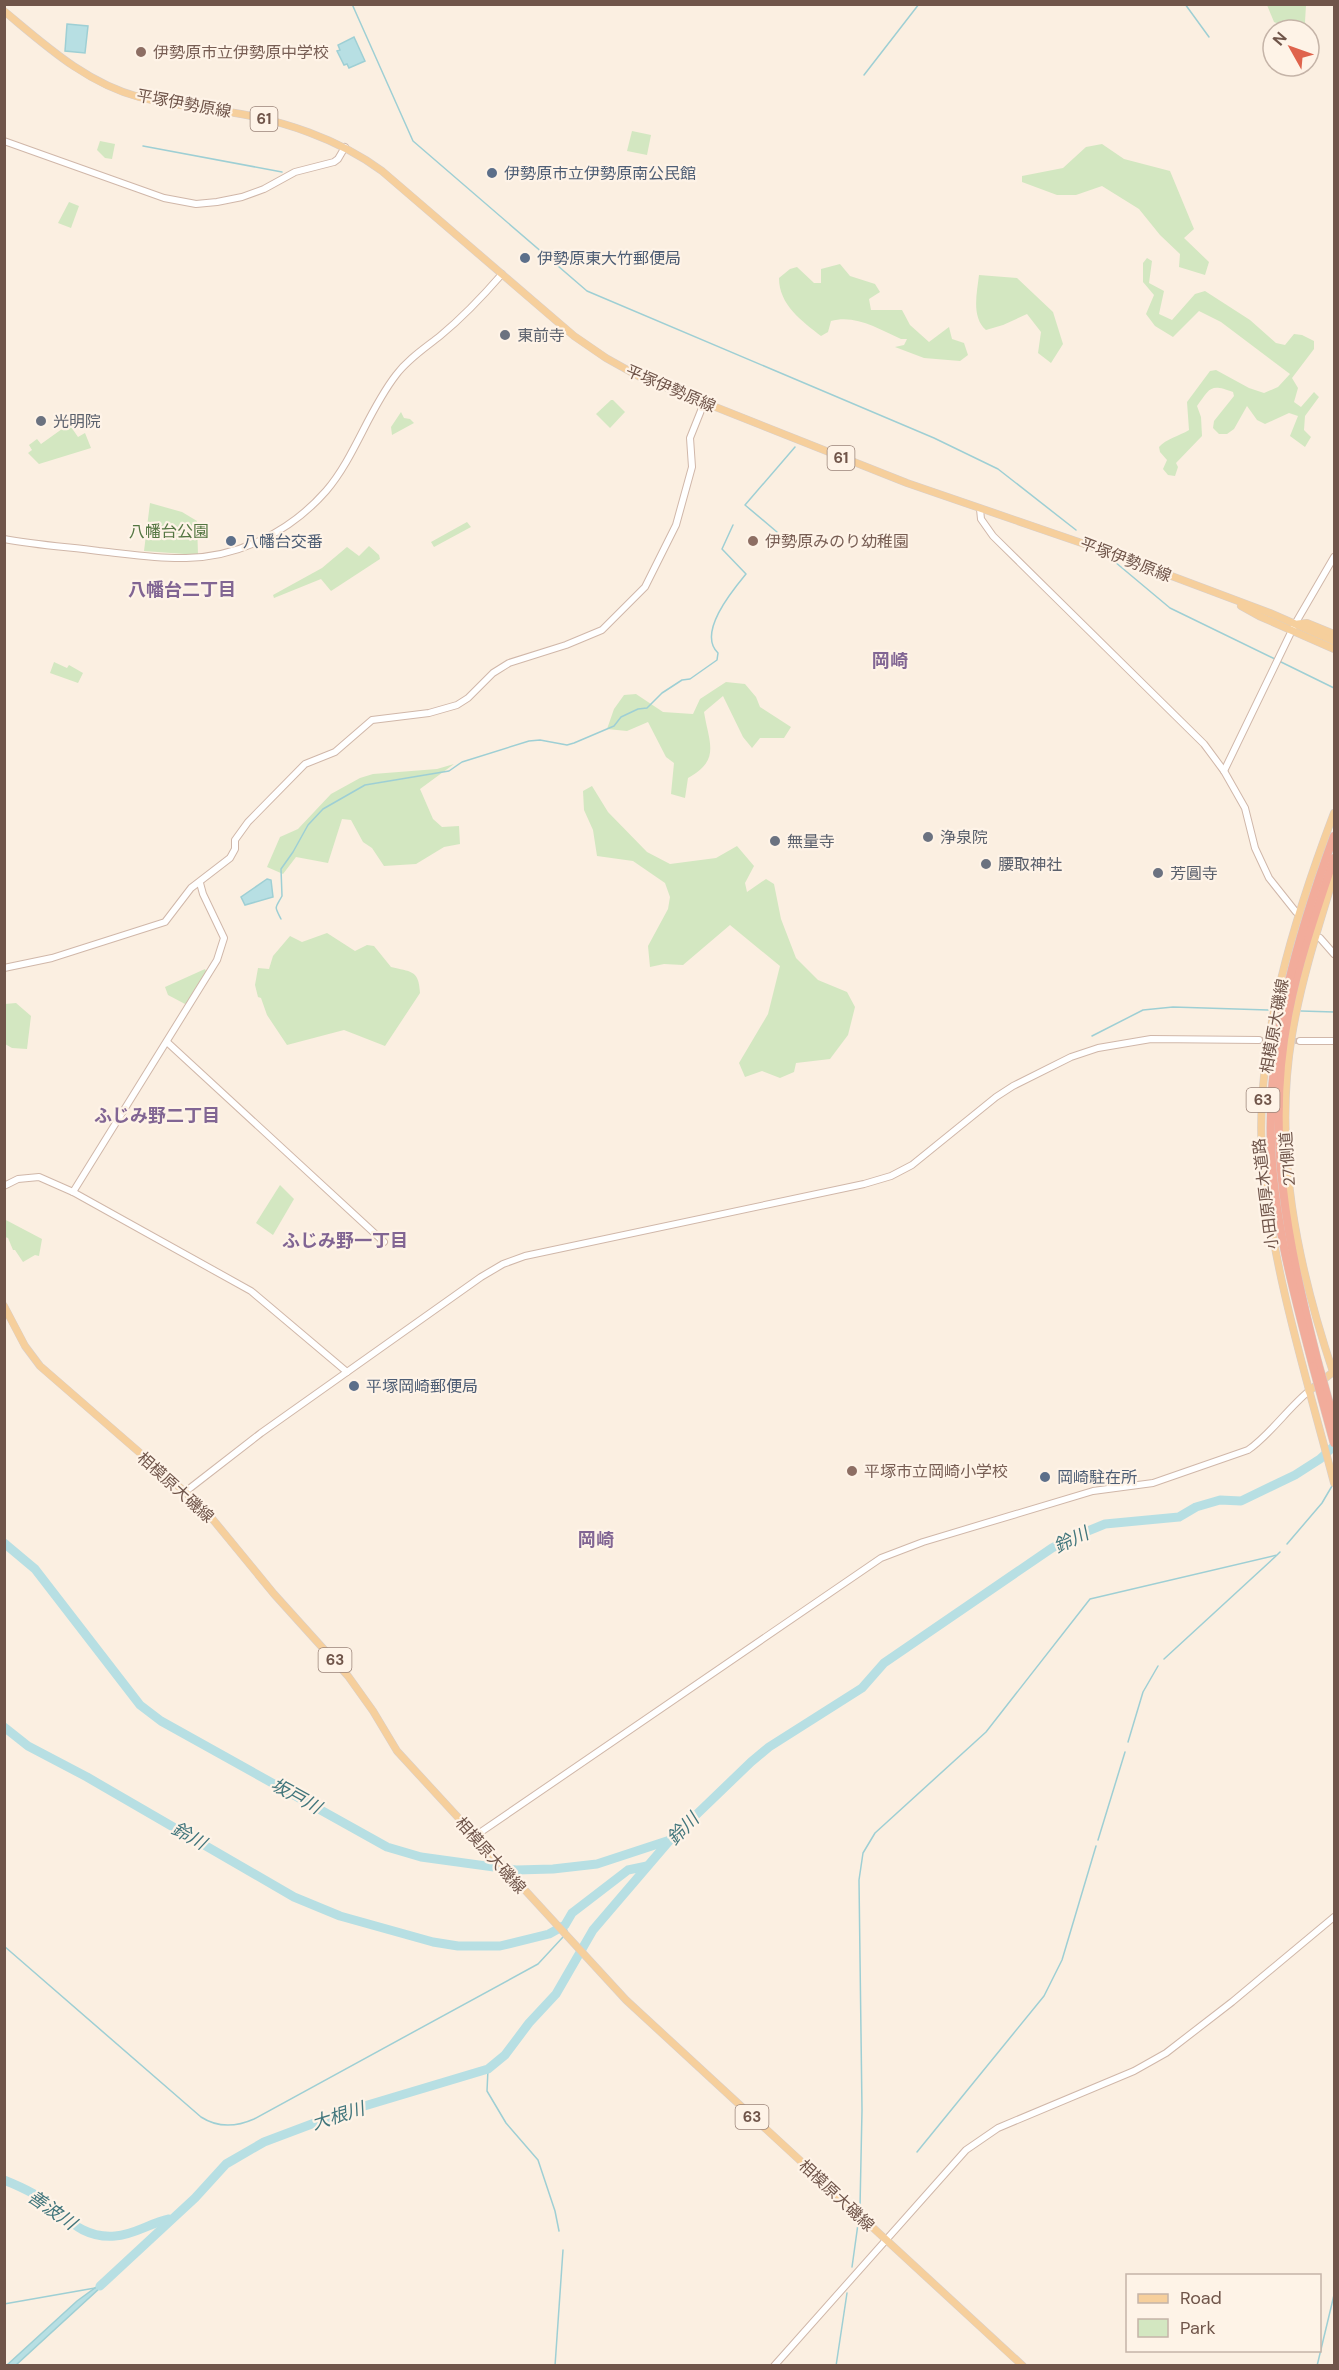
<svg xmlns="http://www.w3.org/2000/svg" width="1339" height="2370" font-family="'DM Sans','Noto Sans JP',sans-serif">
<rect width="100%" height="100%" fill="#fbefe1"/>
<g fill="#d3e7c1">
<polygon points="1267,5 1306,5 1305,22 1308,30 1293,30 1274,22"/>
<polygon points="632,131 651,135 647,155 627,151"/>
<polygon points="100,141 115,144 112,159 105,158 97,150"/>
<polygon points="1102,144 1124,159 1170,171 1194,229 1184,238 1209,262 1205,275 1179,267 1180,254 1160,235 1139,209 1102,186 1076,195 1057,195 1022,182 1022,176 1063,168 1086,147"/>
<polygon points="69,202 79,206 71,228 58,223"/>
<path d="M1147,258L1152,261L1149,283L1164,291L1159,314L1172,320L1195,294L1205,291L1250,320L1276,343L1285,345L1294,334L1302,335L1314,341V349L1292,378L1298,388L1294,402L1301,407L1314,392L1319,397L1305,416L1304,430L1311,437L1305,447L1290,436L1298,416L1289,413L1265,424L1257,420L1247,406L1234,429L1227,434H1219L1213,428L1214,421L1234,396L1233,392C1210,383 1210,388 1197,406L1201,417L1202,436L1176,463L1178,467L1175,476L1168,475L1163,469L1167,460L1160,452L1159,447C1166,439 1179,436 1189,430L1187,402L1210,371L1216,370L1249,388L1264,393L1278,387L1290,374L1221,322L1199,311L1173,337L1155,326L1146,314L1154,295L1143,282V263Z"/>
<path d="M840,264L850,276L875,284L880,292L869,299L871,310H902L910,325L929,342L949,327L952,339L964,343L968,355L960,361L924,358L895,347L904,345L907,339H901C879,329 855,314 831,321L828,332L821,336C802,321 779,305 779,278L790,269L797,267L814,283H821V269Z"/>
<path d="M979,275L1017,278L1053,312L1063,344L1051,363L1038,353L1041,332L1027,314L1003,325L986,330C971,317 977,293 979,275Z"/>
<polygon points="611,400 613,400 625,412 610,428 596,414"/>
<polygon points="401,412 404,418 410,419 414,423 392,435 391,427"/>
<polygon points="69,424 78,437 85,433 91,448 39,464 28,453 32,450 29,445 37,439 41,444"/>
<polygon points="150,503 182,512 197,521 198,555 144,551"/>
<polygon points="467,522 471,527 434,547 431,542"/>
<polygon points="369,546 379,555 380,559 331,591 321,579 274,598 273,595 322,568 347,547 359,556"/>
<polygon points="54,662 67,668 69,665 83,673 78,683 50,673"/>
<path d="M726,682L745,684L756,697L760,707L791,727L784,738H760L752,748L743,737L723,696L704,712C709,743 721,760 688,778L685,798L671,794L674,763L666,757L648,722L627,731L607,729L614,709L624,695L636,694L663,712L693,714L700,699Z"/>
<polygon points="454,764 420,789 433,819 442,827 459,826 460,844 444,847 416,864 384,866 372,848 363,842 351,820 342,819 328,863 296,857 283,874 267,867 280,837 298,829 331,794 360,778 373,774 437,769"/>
<polygon points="592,786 608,812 647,852 670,864 716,858 737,846 754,866 745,883 747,892 766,879 774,884 781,919 796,958 818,980 847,992 855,1007 848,1035 830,1059 796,1063 794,1072 780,1078 762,1071 745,1077 739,1063 768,1014 780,966 730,925 683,965 664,964 650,967 648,946 668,909 670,897 665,883 633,861 597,856 593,830 584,810 583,791"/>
<path d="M327,933L355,951L367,945L374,946L391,967C410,972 419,969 420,993L385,1046L344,1030L287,1045L267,1015L261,998L258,997L255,985L258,968L269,969L273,956L290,936L302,942Z"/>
<polygon points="205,969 207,973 188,1002 185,1004 168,995 165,987"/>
<polygon points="16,1003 31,1016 27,1049 12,1048 5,1044 5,1004"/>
<polygon points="280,1185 294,1199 273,1235 256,1223"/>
<polygon points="4,1219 42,1239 39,1256 35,1255 23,1262 15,1250 13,1250 8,1238 5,1237"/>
</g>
<g fill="#b7dfe3" stroke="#9ecfd4" stroke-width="1.5">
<polygon points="67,24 88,26 85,53 65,51"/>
<polygon points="354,37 365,61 349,68 347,64 344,65 337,51 340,50 338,45"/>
<polygon points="267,879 271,880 273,897 245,905 241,897"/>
<polygon points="122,2263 125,2265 16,2365 7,2365 77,2301 110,2277"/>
</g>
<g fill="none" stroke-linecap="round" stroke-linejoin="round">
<g stroke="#9ecfd4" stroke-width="1.5">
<polyline points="352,4 413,141 587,291 934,438 998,469 1076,530"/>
<polyline points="1185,4 1209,37"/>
<polyline points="864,75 919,4"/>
<polyline points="143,146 282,172"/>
<polyline points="777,532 745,505 795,447"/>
<polyline points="1115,562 1170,608 1275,659"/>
<polyline points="1279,661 1334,688"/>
<path d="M281,919C274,905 275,909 282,896L281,869L293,852L308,825L323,809L365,785L449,771L462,762L529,741L540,740L567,745L574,743L614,726L621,717L638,709L647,708L662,693L682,680L690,679L717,660L718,653C697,633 732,591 746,574L722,549L733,525"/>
<polyline points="1301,1011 1334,1012"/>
<polyline points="1092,1036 1143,1010 1173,1007 1268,1010"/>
<polyline points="1287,1544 1322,1503 1332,1486"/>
<polyline points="1164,1659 1276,1556"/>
<polyline points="1128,1742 1143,1692 1158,1666"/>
<polyline points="1098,1840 1125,1752"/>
<polyline points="565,1925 567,1931"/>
<path d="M4,1946L201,2117C218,2128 236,2127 254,2119L538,1964L563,1937"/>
<polyline points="488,2069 487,2091 506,2123 538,2160 555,2211 559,2231"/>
<polyline points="917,2152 1044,1996 1062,1960 1096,1846"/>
<polyline points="860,2207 862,2110 859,1880 863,1853 875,1833 986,1732 1090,1599 1277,1555 1280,1552"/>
<polyline points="852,2267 858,2224"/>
<polyline points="4,2304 95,2288"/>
<polyline points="555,2366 563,2250"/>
<polyline points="836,2366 847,2293"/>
<polyline points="1317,2366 1334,2295"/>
</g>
<g stroke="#b7dfe3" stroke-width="9">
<polyline points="4,1543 35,1569 140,1705 161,1721 387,1847 421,1857 516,1870 553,1869 597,1864 670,1840"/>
<polyline points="4,1727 28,1746 87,1777 294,1897 340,1916 433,1942 458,1946 500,1946 549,1934 565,1925 572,1913 628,1870 647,1866"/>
<path d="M4,2180C14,2184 25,2189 34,2194C63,2211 77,2239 115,2236C134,2235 150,2223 169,2219"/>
<polyline points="100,2286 195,2198 226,2164 264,2142 341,2113 488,2069 505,2055 529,2023 556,1994 593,1930 670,1840 751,1762 769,1747 862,1688 884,1663 1052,1548 1073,1537 1105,1524 1179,1517 1196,1507 1220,1500 1241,1501 1295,1475 1320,1459 1334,1446"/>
</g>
<polyline stroke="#d8c8bb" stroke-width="6" stroke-dasharray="6 3" stroke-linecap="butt" points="1259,1040 1300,1041"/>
<defs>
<g id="secondary">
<polyline points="4,141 164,198 196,204 217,202 242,197 264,189 295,172 334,162 338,159 345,147"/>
<polyline points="980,509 981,519 993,536 1204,744 1224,771 1245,808 1255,848 1269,878 1296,912"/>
<path d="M4,539C36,545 68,547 99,551C128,554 157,559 186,558C239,557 290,532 326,491C355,457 368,411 396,375C408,359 425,348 440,336C463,317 483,296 502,274"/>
<polyline points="1224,771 1295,624 1334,557"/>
<polyline points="1320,938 1334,954"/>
<polyline points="4,968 52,958 165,922 191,888 230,858 235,849 235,840 248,822 305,764 335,752 372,720 429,713 457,705 468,698 493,673 509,663 566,645 602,630 645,587 676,525 692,467 690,438 704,403"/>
<polyline points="1300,1041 1334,1041"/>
<polyline points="167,1042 384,1242"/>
<polyline points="4,1186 18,1179 39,1177 73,1192 251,1291 347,1372"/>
<polyline points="73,1192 217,960 224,938 203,894 200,883"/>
<polyline points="185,1492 261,1433 481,1277 503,1264 525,1256 864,1184 891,1176 912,1165 996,1097 1013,1086 1071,1057 1098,1048 1151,1039 1259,1040"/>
<path d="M475,1836L881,1558L923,1542L1093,1491L1153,1483L1248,1450C1270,1435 1288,1408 1309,1391"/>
<polyline points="774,2366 966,2150 998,2128 1134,2071 1166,2053 1232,2002 1334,1917"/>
</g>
<g id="primary">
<path d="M4,11C45,45 86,83 139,97C168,105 199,107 229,112C282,120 339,139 382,171L574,336L606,358L640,377L907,483L1105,551L1270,613L1334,641"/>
<polyline points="1241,606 1259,616 1334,649"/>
<polyline points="1298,624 1307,623 1334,634"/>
<path d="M1334,813C1295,916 1255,1043 1262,1154C1271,1266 1306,1375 1334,1483"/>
<polyline points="4,1306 25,1346 40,1366 185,1492 210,1516 274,1594 348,1676 373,1711 397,1751 626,2000 1023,2366"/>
<path d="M1309,1391L1333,1372C1297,1264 1273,1149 1292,1035C1301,981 1318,928 1334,876"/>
</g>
<g id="highway">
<path d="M1318,1363C1288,1245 1264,1133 1289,1011C1299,959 1317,909 1334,858"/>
<path d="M1313,1366C1294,1293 1273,1218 1271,1142C1268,1036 1298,935 1334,836"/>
</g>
</defs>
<use href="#secondary" stroke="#d0b7a9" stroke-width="8"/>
<use href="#primary" stroke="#d7cfcc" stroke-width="8"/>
<use href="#highway" stroke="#d7cfcc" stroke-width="9"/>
<use href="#secondary" stroke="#fff" stroke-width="6"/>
<use href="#primary" stroke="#f6cf9c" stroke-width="7"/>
<use href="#highway" stroke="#f2ac9b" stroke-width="8"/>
<defs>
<g id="highway-bridge">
<polyline points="1318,1363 1334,1420"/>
<polyline points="1313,1366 1334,1443"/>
</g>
</defs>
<use href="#highway-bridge" stroke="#d7cfcc" stroke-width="9" stroke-linecap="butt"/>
<use href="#highway-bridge" stroke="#f2ac9b" stroke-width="8"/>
</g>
<g fill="#8d6e63" stroke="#fef3e7" stroke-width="2">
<circle cx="141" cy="52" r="6"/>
<circle cx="753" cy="541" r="6"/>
<circle cx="852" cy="1471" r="6"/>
</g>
<g fill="#5c6f8a" stroke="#fef3e7" stroke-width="2">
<circle cx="492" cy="173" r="6"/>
<circle cx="525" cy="258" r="6"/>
<circle cx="231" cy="541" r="6"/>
<circle cx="354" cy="1386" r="6"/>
<circle cx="1045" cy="1477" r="6"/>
</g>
<g fill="#6b7280" stroke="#fef3e7" stroke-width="2">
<circle cx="505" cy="335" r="6"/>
<circle cx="41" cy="421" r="6"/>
<circle cx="928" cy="837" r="6"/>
<circle cx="775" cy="841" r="6"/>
<circle cx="986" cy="864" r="6"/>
<circle cx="1158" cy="873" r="6"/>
</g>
<g text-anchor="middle" stroke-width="4.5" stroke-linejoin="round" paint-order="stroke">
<g fill="#fef3e7" stroke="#9b8479" stroke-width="1.5">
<rect x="250.5" y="107" width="27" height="24" rx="4.5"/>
<rect x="827.5" y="446" width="27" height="24" rx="4.5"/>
<rect x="1246.5" y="1088" width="33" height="24" rx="4.5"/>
<rect x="318.5" y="1648" width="33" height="24" rx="4.5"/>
<rect x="735.5" y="2105" width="33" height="24" rx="4.5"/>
</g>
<g font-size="15" font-weight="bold" fill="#70554a">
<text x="264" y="124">61</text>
<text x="841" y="463">61</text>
<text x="1263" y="1105">63</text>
<text x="335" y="1665">63</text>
<text x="752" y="2122">63</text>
</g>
<g font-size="16" fill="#785e54" stroke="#fef3e7" text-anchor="start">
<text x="153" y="58">伊勢原市立伊勢原中学校</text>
<text x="765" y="547">伊勢原みのり幼稚園</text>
<text x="864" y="1477">平塚市立岡崎小学校</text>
</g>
<g font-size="16" fill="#70554a" stroke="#fef3e7">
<text transform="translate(184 103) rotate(10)" y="6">平塚伊勢原線</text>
<text transform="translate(671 388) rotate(23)" y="6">平塚伊勢原線</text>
<text transform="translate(1126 559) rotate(21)" y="6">平塚伊勢原線</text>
<text transform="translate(1274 1026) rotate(-80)" y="6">相模原大磯線</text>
<text transform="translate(1287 1159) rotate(-94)" y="6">271側道</text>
<text transform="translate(1265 1194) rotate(-97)" y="6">小田原厚木道路</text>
<text transform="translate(176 1487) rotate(42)" y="6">相模原大磯線</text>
<text transform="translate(491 1855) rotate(48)" y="6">相模原大磯線</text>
<text transform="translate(837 2195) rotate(43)" y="6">相模原大磯線</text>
</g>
<g font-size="16" fill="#4e5e75" stroke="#fef3e7" text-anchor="start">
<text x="504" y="179">伊勢原市立伊勢原南公民館</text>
<text x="537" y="264">伊勢原東大竹郵便局</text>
<text x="243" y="547">八幡台交番</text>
<text x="366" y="1392">平塚岡崎郵便局</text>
<text x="1057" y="1483">岡崎駐在所</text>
</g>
<g font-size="16" fill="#5b616d" stroke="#fef3e7" text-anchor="start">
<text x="517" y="341">東前寺</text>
<text x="53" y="427">光明院</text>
<text x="940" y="843">浄泉院</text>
<text x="787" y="847">無量寺</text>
<text x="998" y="870">腰取神社</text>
<text x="1170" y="879">芳圓寺</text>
</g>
<g font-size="16" fill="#547642" stroke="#fef3e7">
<text x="169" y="537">八幡台公園</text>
</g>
<g font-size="18" font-weight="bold" fill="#816593" stroke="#fef3e7">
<text x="182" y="596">八幡台二丁目</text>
<text x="890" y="667">岡崎</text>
<text x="157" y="1122">ふじみ野二丁目</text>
<text x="345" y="1247">ふじみ野一丁目</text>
<text x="596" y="1546">岡崎</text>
</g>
<g font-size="18" font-style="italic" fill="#42767c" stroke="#fef3e7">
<text transform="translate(1071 1540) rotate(-26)" y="6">鈴川</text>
<text transform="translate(296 1796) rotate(29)" y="6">坂戸川</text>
<text transform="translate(683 1829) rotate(-46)" y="6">鈴川</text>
<text transform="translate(189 1836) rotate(29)" y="6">鈴川</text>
<text transform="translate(338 2116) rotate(-17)" y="6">大根川</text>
<text transform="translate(52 2210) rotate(35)" y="6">善波川</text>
</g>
</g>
<rect width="1339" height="2370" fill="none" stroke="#70554a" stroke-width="12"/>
<rect x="1126" y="2274" width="195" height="78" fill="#fef3e7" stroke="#c5b4a8" stroke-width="1.5"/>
<rect x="1138" y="2294" width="30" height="9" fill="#f6cf9c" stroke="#c5b4a8" stroke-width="1.5"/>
<text x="1180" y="2304" font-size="18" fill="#70554a">Road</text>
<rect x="1138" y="2319" width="30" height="18" fill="#d3e7c1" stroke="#c5b4a8" stroke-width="1.5"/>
<text x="1180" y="2334" font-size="18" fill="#70554a">Park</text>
<g transform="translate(1291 48) rotate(310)"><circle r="28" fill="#fef3e7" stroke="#c5b4a8" stroke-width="1.5"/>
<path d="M0-4.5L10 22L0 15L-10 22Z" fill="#df634c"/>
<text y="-9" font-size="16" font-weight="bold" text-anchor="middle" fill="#70554a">N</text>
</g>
</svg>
